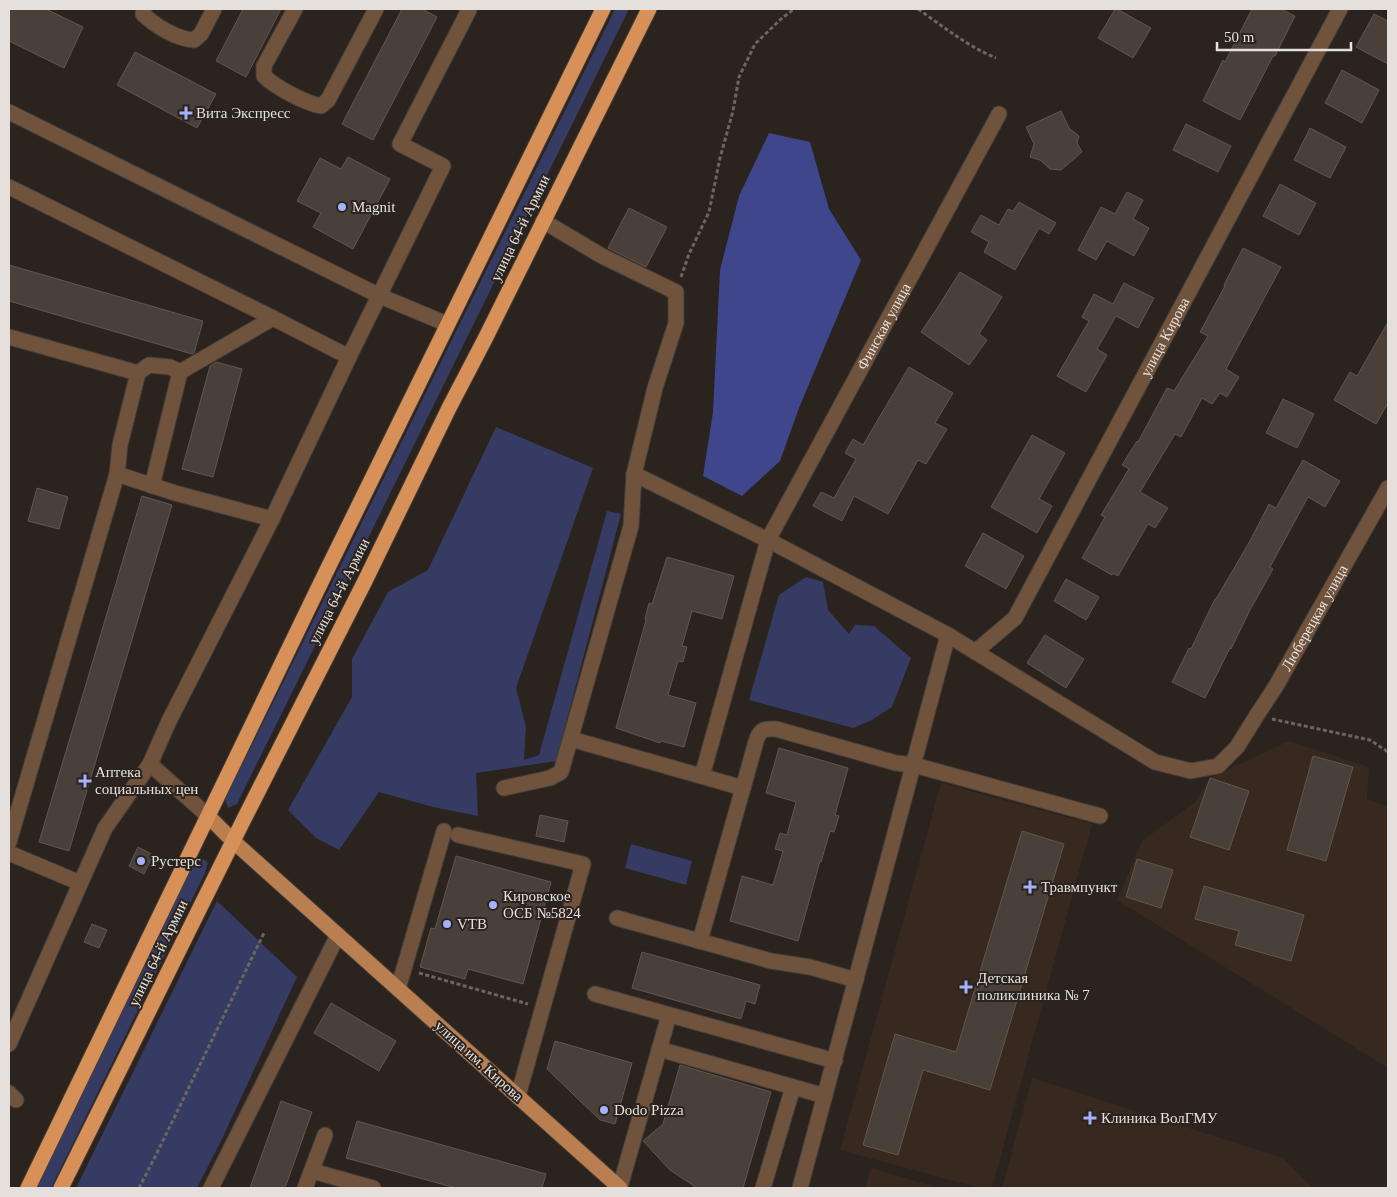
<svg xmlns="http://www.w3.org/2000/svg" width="1397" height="1197" font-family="Georgia,serif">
<rect width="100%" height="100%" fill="#2b231d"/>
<g fill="#37291f">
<polygon points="1289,741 1369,767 1367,799 1388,807 1388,1068 1117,900 1142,841 1195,802 1210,778"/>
<polygon points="941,783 1092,824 992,1188 980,1188 840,1150"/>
<polygon points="1032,1078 1283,1158 1313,1188 1002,1188"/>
<polygon points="871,1168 939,1188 865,1188"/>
</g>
<g fill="#363b63">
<polygon points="615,9 629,9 237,804 228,808 225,799 256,737"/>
<polygon points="496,427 593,468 516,688 526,727 524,760 539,755 607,511 621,514 556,761 476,773 478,816 433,807 379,792 339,850 316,838 288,810 352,697 352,659 388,592 428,570"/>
<polygon points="806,577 823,582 828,610 849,634 855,625 874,626 911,658 892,707 872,720 853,728 749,700 779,595"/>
<polygon points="631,844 692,861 686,885 625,868"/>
<polygon points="200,858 208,862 205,873 51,1188 36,1188 195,861"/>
<polygon points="217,901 297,977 222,1139 197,1188 76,1188"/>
</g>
<polygon fill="#40468b" points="769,133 810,142 829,209 861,260 799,408 780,461 742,496 703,476 713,412 720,270 739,196"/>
<g fill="#494039" stroke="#605750">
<polygon points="9,9 46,9 83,27 64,68 9,41"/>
<polygon points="243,9 281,9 246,77 216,61"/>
<polygon points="402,9 422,9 437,17 373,140 342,124"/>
<polygon points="1115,9 1117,9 1151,28 1133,58 1098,38"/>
<polygon points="1252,9 1281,9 1295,16 1275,56 1273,56 1240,120 1203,101 1223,60 1225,62"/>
<polygon points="1374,14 1388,21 1388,64 1356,47"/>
<polygon points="135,52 216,94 197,128 117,85"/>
<polygon points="1342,70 1379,90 1362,123 1325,103"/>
<polygon points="1061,111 1069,128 1079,136 1077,143 1082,152 1061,170 1050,169 1040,160 1030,157 1034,144 1026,127"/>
<polygon points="1186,124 1231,146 1218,172 1173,150"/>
<polygon points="1310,128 1346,147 1330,178 1294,160"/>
<polygon points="348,157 390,179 353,249 313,227 321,213 297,201 320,158 341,169"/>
<polygon points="1280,184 1316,203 1299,235 1263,216"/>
<polygon points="1127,192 1143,200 1133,219 1149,228 1134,256 1107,241 1096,260 1078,250 1101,207 1115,214"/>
<polygon points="1019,202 1056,223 1049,234 1039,228 1015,270 984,252 989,242 971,232 981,215 999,225 1008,209 1013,211"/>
<polygon points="629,208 667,227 646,267 608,248"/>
<polygon points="1243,248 1281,267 1226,369 1239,377 1227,397 1220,393 1212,404 1202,398 1181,437 1175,434 1140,492 1168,508 1155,528 1148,524 1118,576 1113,573 1112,575 1082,558 1105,517 1101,515 1129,469 1122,465 1137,441 1138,442 1167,388 1174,391 1208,336 1200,332 1225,286 1224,285"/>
<polygon points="9,265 203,321 194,353 192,354 9,301"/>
<polygon points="960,272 1002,297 979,334 987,340 969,365 921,332 938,307"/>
<polygon points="1124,283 1154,298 1138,328 1116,316 1097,349 1107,355 1086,392 1057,376 1089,321 1082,317 1094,294 1113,304"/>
<polygon points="1388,322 1388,403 1376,424 1334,400 1350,372 1357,376"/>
<polygon points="216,362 242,369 213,477 182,469 210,366"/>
<polygon points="909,367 953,393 935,423 947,429 926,464 918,460 888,514 854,496 842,521 813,506 821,492 834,498 856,459 845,453 853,439 863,445"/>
<polygon points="1283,399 1314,414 1297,448 1266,433"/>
<polygon points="1032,435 1065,453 1039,499 1052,506 1037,533 991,507"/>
<polygon points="1303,460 1340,481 1325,507 1308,497 1270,567 1273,569 1250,610 1231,649 1230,648 1205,698 1172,682 1189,648 1191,649 1215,599 1216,599 1250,541 1269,504 1276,508"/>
<polygon points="37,488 68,497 59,529 28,521"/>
<polygon points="142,496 172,505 69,851 39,842"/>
<polygon points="983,533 1024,556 1006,589 965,566"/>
<polygon points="667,557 734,576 722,619 692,611 682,646 687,647 683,662 678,661 668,695 696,703 684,747 661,741 660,743 616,728 646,620 645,619 649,603 652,604"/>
<polygon points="1066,579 1099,597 1086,620 1054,601"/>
<polygon points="1045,635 1084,659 1066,688 1027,663"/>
<polygon points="779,748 848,768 835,815 839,816 834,832 830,831 821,862 820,861 798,941 730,921 742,876 773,885 783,851 775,849 780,833 787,835 796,802 766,793"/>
<polygon points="1313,756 1353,767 1326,861 1287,850"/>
<polygon points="1210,778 1249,791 1229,850 1190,837"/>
<polygon points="540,815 568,821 564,842 536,836"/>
<polygon points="1022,831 1064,844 990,1090 923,1070 898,1155 863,1145 895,1034 956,1052"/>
<polygon points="138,847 153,855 144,874 129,866"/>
<polygon points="456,856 551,882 523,984 468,969 465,979 420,967 431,928 435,929"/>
<polygon points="1137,859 1173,870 1161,908 1126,897"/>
<polygon points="1204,886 1304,915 1291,961 1235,945 1239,931 1195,919"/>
<polygon points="92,924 107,930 99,948 84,942"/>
<polygon points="642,952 760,985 755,1004 746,1001 741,1019 632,988"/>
<polygon points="331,1003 396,1041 379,1071 314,1033"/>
<polygon points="555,1041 632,1063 615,1124 600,1120 547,1069"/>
<polygon points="680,1065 771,1092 743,1188 697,1188 670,1170 643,1141 663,1124"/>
<polygon points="281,1101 312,1112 285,1188 250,1188"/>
<polygon points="357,1121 546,1174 542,1188 456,1188 346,1158"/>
</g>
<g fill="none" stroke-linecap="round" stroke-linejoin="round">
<defs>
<g id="minor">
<path d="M144,9L143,14C155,26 177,39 194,40L201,34L214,9"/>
<path d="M295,9L264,66V76C275,87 305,103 321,106L328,100L376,9"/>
<polyline points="9,112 380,296 447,324"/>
<polyline points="9,187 273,318 349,357"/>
<polyline points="9,337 138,373 120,445 117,474 175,493 272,519"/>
<polyline points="180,372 273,318"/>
<polyline points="138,373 149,365 170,367 180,372 152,486"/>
<path id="s1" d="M634,474L768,540L948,635L1155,762L1191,771L1218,766L1237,747L1257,715L1276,686L1388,488"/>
<path id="s2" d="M975,652L1015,618L1340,9"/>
<polyline points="571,739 743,788"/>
<polyline points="150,764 169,721 272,519 349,357 443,166 400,144 469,10 467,9"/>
<path id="s3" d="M702,776L768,540L999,114"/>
<polyline points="504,788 550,778 561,772 631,526 634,474 655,388 676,323 676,292 602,256 543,221"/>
<polyline points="458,835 583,864 518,1096"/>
<polyline points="9,842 117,474"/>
<polyline points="9,853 80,883"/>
<polyline points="617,918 771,961 810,967 856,980"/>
<path d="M700,941L757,738C762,728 765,729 776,729L896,763L914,765L1100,816"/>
<polyline points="398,989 444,831"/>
<polyline points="595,994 835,1061"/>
<polyline points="9,1044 105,828 150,764 208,816"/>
<polyline points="659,1049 825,1096"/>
<polyline points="9,1093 16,1100"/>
<polyline points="312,1171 373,1188"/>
<polyline points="620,1187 669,1015"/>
<polyline points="211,1188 338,935"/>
<polyline points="305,1188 325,1135"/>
<polyline points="763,1188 793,1087"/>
<polyline points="800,1188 948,635"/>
</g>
<polyline id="major" points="208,816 233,841 620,1188"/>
<g id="highway">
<polyline points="28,1188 326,572 603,9"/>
<polyline points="61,1188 244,819 365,581 449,408 486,337 649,9"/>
</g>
</defs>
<use href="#minor" stroke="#453d38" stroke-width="17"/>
<use href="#major" stroke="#453d38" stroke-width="17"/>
<use href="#highway" stroke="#453d38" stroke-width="17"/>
<g stroke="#6d6560" stroke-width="3" stroke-dasharray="4 2.5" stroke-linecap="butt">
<path d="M918,9C944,27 967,46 996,58"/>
<polyline points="681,277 689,254 709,212 720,158 733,111 739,77 755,44 781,19 794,9"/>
<polyline points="1272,719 1370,740 1388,752"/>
<polyline points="419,973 528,1004"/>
<polyline points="139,1188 155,1157 264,933"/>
</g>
<use href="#minor" stroke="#70533d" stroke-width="15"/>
<use href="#major" stroke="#ba7f51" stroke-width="15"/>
<use href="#highway" stroke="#d79058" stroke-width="15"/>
</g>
<g fill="#a6b1fc" stroke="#2b231d" stroke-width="2">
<path d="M183.5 105.5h5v5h5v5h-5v5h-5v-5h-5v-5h5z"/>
<circle cx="342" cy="207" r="5"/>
<path d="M82.5 773.5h5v5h5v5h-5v5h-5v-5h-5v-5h5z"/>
<circle cx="141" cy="861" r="5"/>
<path d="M1027.5 879.5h5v5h5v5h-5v5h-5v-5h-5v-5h5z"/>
<circle cx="493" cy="905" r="5"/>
<circle cx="447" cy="924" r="5"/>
<path d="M963.5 979.5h5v5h5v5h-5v5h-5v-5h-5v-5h5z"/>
<circle cx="604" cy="1110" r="5"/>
<path d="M1087.5 1110.5h5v5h5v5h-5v5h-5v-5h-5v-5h5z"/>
</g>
<g text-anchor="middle" stroke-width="4" stroke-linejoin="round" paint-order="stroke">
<g font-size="15" fill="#e6e0dc" stroke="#2b231d" text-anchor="start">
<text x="196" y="118">Вита Экспресс</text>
<text x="352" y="212">Magnit</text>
<text x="95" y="777">Аптека<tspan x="95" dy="17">социальных цен</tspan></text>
<text x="151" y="866">Рустерс</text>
<text x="1041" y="892">Травмпункт</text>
<text x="503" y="901">Кировское<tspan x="503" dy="17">ОСБ №5824</tspan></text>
<text x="457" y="929">VTB</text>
<text x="977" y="983">Детская<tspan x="977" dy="17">поликлиника № 7</tspan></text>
<text x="614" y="1115">Dodo Pizza</text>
<text x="1101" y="1123">Клиника ВолГМУ</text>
</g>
<g font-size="15" fill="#e6e0dc" stroke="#2b231d">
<text transform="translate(520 228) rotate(-64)" y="5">улица 64-й Армии</text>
<text dy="5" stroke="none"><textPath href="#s3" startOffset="488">Финская улица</textPath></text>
<text dy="5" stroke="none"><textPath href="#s2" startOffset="371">улица Кирова</textPath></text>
<text transform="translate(339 591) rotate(-63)" y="5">улица 64-й Армии</text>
<text dy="5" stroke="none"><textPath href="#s1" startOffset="838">Люберецкая улица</textPath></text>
<text transform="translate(158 953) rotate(-64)" y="5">улица 64-й Армии</text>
<text transform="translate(479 1061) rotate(42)" y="5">улица им. Кирова</text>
</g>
</g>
<rect width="1397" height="1197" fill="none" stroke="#e6e0dc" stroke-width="20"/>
<path d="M1217 42v8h134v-8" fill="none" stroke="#e6e0dc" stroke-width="2.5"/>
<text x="1224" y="42" font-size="15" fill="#e6e0dc" stroke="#2b231d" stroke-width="4" paint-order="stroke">50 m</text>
</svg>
